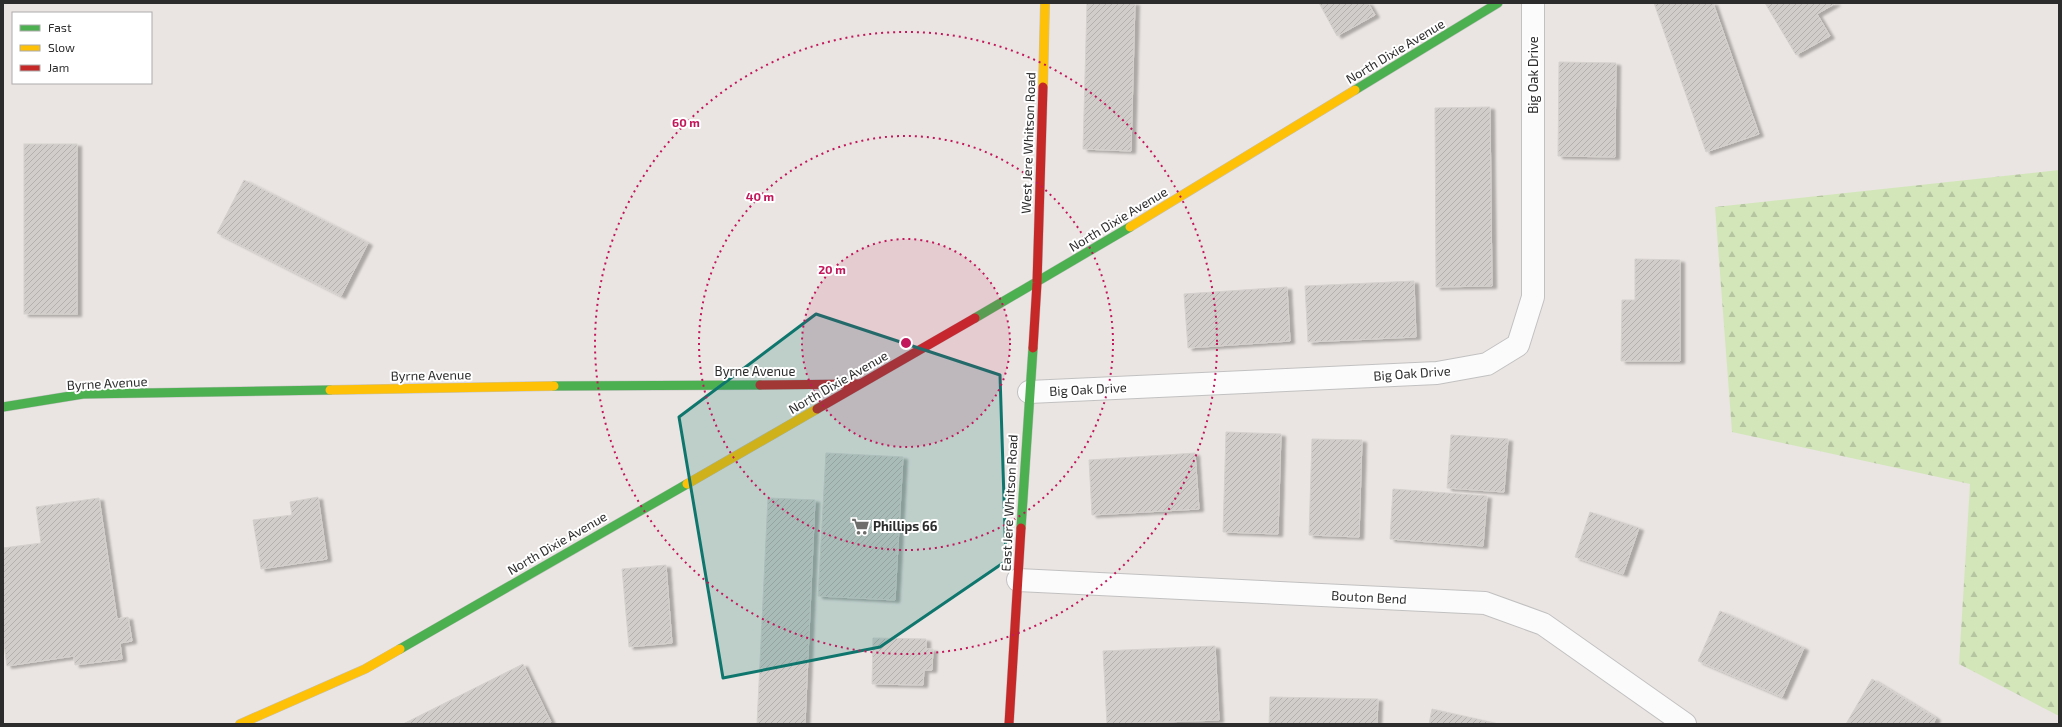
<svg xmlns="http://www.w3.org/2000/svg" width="2062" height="727" font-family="'Exo 2',sans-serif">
<defs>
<pattern id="forest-firs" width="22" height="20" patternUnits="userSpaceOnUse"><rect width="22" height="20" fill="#d3e6ba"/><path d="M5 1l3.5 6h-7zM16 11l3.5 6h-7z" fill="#b5c5a0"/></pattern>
<pattern id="building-hatch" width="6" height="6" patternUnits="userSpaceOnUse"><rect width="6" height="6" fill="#d1cdcb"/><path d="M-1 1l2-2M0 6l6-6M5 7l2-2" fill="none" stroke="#b4b0ae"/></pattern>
<filter id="shadow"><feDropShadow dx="4.5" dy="2.5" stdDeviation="1" flood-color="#0004"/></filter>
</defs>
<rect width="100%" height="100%" fill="#eae5e2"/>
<polygon fill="url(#forest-firs)" points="2059,170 2059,716 1959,664 1970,484 1732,432 1715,207"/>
<g fill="url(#building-hatch)" stroke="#d5d1ce" filter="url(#shadow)">
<polygon points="1087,3 1135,3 1131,151 1083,149"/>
<polygon points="1319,3 1368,3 1375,15 1337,36"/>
<polygon points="1654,3 1713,3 1759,134 1706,152"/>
<polygon points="1765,3 1836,3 1817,14 1830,36 1796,55"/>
<polygon points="1559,62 1616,63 1615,157 1558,156"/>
<polygon points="1490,107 1492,286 1436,287 1435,108"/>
<rect x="24" y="144" width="53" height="170"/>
<polygon points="244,180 368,243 341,296 217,233"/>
<polygon points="1635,259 1680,260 1680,361 1621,361 1622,300 1635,300"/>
<polygon points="1414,281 1416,337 1308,342 1305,286"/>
<polygon points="1287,287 1290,341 1188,348 1184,294"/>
<polygon points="1226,432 1281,434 1278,534 1223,532"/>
<polygon points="1451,435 1508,439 1504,492 1447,488"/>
<polygon points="1312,439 1362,440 1359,537 1309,535"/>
<polygon points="826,453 903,457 895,600 818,596"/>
<polygon points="1195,453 1199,509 1092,515 1089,460"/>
<polygon points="1393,489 1487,496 1483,546 1390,539"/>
<polygon points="318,497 327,559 261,569 253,520 292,515 290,502"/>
<polygon points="99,498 117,619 128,617 132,641 120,643 122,659 75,665 74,656 7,666 3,637 3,548 41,543 36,507"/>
<polygon points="768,498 815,500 805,724 757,724"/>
<polygon points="1590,512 1639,528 1623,574 1575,557"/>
<polygon points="666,565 672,643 629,647 622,569"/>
<polygon points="1720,611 1804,648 1782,697 1698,661"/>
<polygon points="873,638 926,639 926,649 933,649 932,670 924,670 923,685 872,684"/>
<polygon points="1215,646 1219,720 1107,724 1103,651"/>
<polygon points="523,664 551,722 547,724 403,724"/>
<polygon points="1872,679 1936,718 1933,724 1846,724"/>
<polygon points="1270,697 1378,699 1377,724 1269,724"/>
<polygon points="1432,709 1499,724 1429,724"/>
</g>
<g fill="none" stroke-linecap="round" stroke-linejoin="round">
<defs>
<g id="street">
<polyline points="1029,392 1437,373 1487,364 1518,345 1533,297 1533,3"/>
<polyline points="1018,580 1485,603 1543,624 1685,724"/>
</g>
<g id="fast">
<polyline points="1355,90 1498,3"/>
<polyline points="975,318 1130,227"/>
<polyline points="554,386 760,385"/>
<polyline points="3,407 83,394 330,390"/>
<polyline points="1021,528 1033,348"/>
<polyline points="400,649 687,484"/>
</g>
<g id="slow">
<polyline points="1043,87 1045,3"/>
<polyline points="1130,227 1355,90"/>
<polyline points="330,390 554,386"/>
<polyline points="687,484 817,409"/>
<polyline points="240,724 365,669 400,649"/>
</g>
<g id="jam">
<polyline points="1033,348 1037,283 1043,87"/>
<polyline points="760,385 859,384"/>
<polyline points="817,409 975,318"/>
<polyline points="1009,724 1021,528"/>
</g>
</defs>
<use href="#street" stroke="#c2c1c1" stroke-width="24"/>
<use href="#fast" stroke="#c2c1c1" stroke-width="10"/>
<use href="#slow" stroke="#c2c1c1" stroke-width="10"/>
<use href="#jam" stroke="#c2c1c1" stroke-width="10"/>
<use href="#street" stroke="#fcfbfb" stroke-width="22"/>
<use href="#fast" stroke="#4caf50" stroke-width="9"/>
<use href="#slow" stroke="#ffc107" stroke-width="9"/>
<use href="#jam" stroke="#c62828" stroke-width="9"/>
</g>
<path fill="#0f766e" fill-opacity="0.2" stroke="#0f766e" stroke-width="3" stroke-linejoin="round" d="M816,314L1000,375L1006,561L880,647L723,678L679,417Z"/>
<circle cx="906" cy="343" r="104" fill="#c2185b" fill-opacity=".12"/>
<g fill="none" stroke="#c2185b" stroke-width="2" stroke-dasharray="2 4">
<circle cx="906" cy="343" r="104"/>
<circle cx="906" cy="343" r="207"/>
<circle cx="906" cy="343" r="311"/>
</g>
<defs>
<symbol id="supermarket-bare" viewBox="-9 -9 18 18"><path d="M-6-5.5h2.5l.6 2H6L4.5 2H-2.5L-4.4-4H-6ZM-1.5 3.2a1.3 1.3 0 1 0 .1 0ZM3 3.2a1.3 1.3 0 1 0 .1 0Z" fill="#6e6d6c" stroke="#fff" stroke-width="2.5" paint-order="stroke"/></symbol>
</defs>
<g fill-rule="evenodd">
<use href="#supermarket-bare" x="848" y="514" width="25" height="25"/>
</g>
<g text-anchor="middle" stroke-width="4" stroke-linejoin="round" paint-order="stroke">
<g font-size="13" fill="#2c2c2c" stroke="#fff">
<text transform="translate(1395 51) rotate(-31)" y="5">North Dixie Avenue</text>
<text transform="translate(1533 75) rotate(-90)" y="5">Big Oak Drive</text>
<text transform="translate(1028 143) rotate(-88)" y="5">West Jere Whitson Road</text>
<text transform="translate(1118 219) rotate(-31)" y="5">North Dixie Avenue</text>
<text x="755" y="376">Byrne Avenue</text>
<text transform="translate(1412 373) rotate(-4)" y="5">Big Oak Drive</text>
<text transform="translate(431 375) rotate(-1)" y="5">Byrne Avenue</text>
<text transform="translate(838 382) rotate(-30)" y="5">North Dixie Avenue</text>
<text transform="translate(107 383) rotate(-3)" y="5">Byrne Avenue</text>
<text transform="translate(1088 389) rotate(-3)" y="5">Big Oak Drive</text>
<text transform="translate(1009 503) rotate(-87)" y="5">East Jere Whitson Road</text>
<text transform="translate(557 543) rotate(-30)" y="5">North Dixie Avenue</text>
<text transform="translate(1369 597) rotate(3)" y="5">Bouton Bend</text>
</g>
<g font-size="13" font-weight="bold" fill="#2c2c2c" stroke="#fff" text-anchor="start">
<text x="873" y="531">Phillips 66</text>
</g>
</g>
<circle cx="906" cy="343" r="6" fill="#c2185b" stroke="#fff" stroke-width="2"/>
<g font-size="12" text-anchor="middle" font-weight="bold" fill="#c2185b" stroke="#fff" stroke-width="4" stroke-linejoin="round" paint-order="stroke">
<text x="686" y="127">60 m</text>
<text x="760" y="201">40 m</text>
<text x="832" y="274">20 m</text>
</g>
<rect width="2062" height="727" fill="none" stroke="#2c2c2c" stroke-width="8"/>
<rect x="12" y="12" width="140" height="72" fill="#ffffff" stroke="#ababab"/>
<rect x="20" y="25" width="20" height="6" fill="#4caf50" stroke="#ababab"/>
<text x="48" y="32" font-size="12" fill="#2c2c2c">Fast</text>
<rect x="20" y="45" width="20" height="6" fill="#ffc107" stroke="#ababab"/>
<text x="48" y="52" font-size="12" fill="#2c2c2c">Slow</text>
<rect x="20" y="65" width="20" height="6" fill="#c62828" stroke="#ababab"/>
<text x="48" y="72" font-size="12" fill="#2c2c2c">Jam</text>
</svg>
